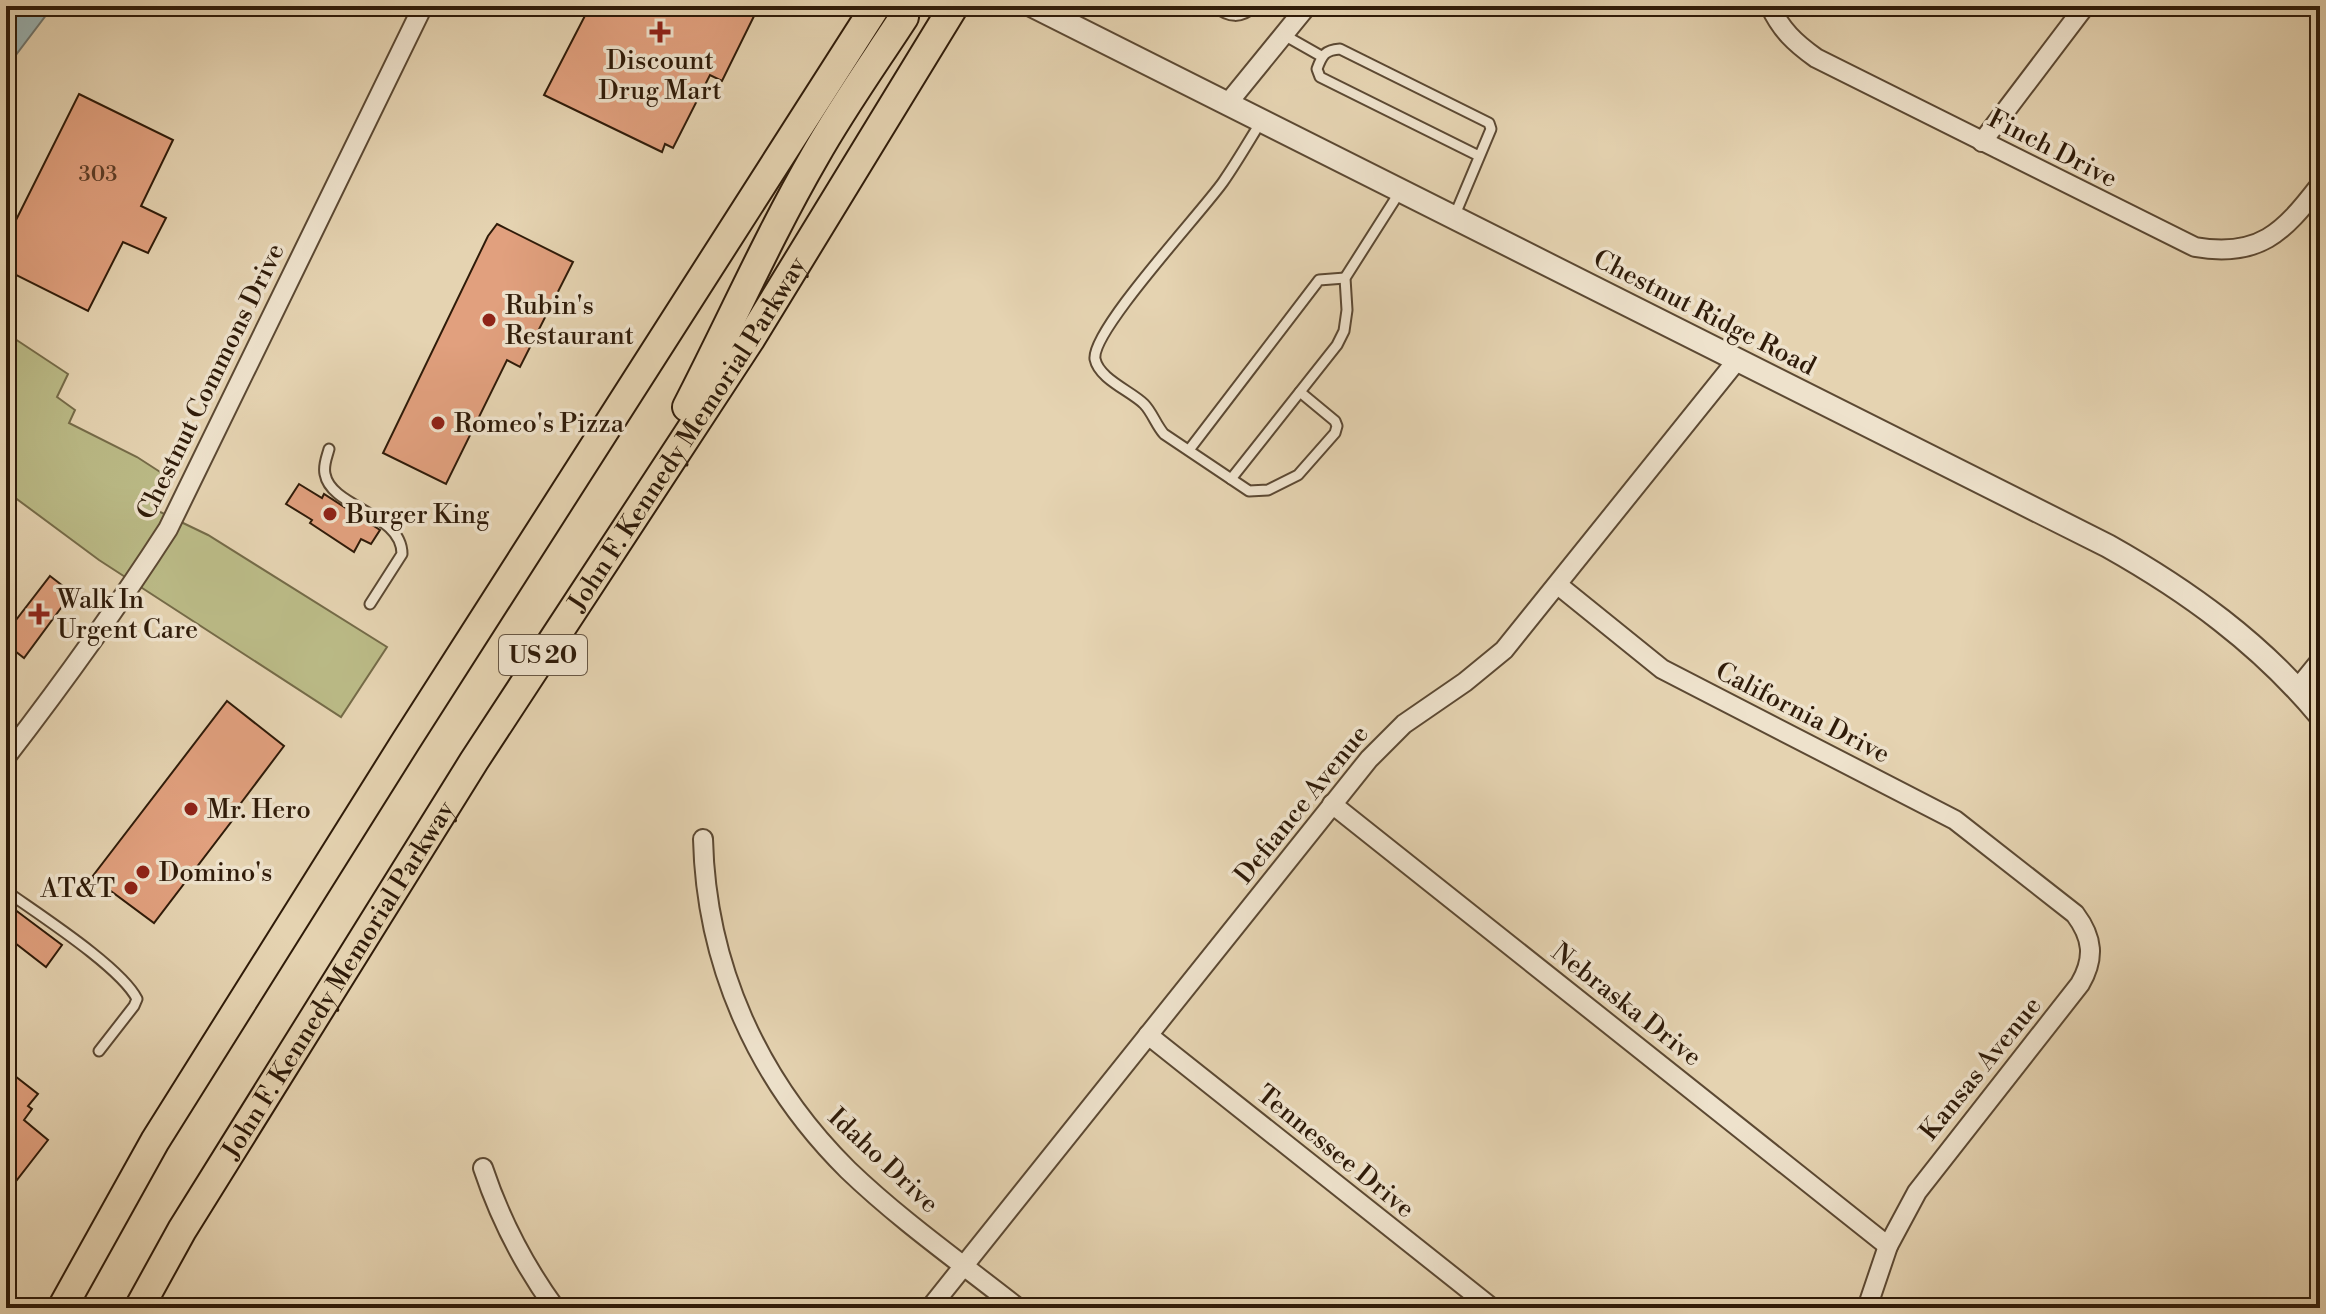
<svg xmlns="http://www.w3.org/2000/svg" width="2326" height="1314" font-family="'Libre Bodoni',serif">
<rect width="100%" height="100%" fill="#e5d3b1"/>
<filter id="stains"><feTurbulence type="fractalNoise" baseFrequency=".0025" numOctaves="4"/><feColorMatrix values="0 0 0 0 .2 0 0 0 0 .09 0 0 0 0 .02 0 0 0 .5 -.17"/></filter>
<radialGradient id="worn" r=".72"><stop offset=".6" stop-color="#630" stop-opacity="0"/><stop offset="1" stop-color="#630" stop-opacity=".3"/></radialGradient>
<polygon fill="#bbbb87" stroke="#756b48" stroke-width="2" points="6,333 68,374 57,397 75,410 69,423 137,457 171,479 156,510 208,535 387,647 341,717 99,560 6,491"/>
<polygon fill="#9ab5b6" stroke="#6f7771" stroke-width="2" points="18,6 53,6 6,68 6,21"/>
<g fill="#e1a07e" stroke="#2f1b09" stroke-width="2">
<polygon points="590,6 759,6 722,81 710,75 673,148 665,144 662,152 544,95"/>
<polygon points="79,94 173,140 141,206 166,218 148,253 123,242 88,311 6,270 6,240"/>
<polygon points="497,224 573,262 520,367 507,360 446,484 383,453 488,236"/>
<polygon points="299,484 322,498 324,494 380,530 371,544 361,539 354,552 310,523 312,520 286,504"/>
<polygon points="50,576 72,593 24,658 6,644 6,633"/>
<polygon points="227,701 284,746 238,807 241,809 154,923 92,877"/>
<polygon points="6,903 62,945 46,967 6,936"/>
<polygon points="6,1069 38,1094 28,1106 32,1109 24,1120 48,1140 6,1194"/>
</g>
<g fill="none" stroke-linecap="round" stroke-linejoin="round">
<defs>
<g id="service">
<path d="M1214,6C1229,18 1241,19 1255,6"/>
<polyline points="1284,35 1321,56"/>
<path d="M1262,120C1249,141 1237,162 1223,182C1202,212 1091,331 1095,359C1099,379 1131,391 1144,404C1152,412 1156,425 1164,434L1249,491L1268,490L1298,475L1335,433L1337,426L1335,421L1300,392"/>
<path d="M1454,217L1491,129L1489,123L1340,49C1325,50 1322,55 1317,69L1320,77L1479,156"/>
<path d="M329,449C327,457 323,465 325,474C331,508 402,513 402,554L370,604"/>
<polyline points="1189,450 1319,280 1345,278"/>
<polyline points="1231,479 1337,345 1344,331 1347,310 1345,278 1401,190"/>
<path d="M6,891C38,914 121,967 137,999L134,1006L99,1051"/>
</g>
<g id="minor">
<path d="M1770,6C1781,30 1795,43 1816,58L2195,247C2259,258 2283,233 2320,185"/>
<polyline points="1228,103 1307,6"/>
<polyline points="1982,142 2085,6"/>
<path d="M1558,585L1662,669L1955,820L2075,914C2093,938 2095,958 2080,984L1917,1192L1888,1246L1867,1308"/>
<polyline points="2298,688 2320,661"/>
<path d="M6,757C63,683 117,608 168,529L423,6"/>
<polyline points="1332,804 1888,1246"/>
<path d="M703,839C706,965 758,1081 848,1170C900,1220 961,1263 1018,1308"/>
<polyline points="1148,1035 1492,1308"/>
<path d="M483,1168C500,1219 523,1264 555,1308"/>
<polyline points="930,1308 1369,759 1404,724 1465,682 1504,650 1738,359"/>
</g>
<path id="tertiary" d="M1033,6L2108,546C2188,591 2260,643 2320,715"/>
<g id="trunk">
<path d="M687,407C730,324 768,237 815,156C842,108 874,63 904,17L905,6"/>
<polyline points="62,1308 155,1141 406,741 876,6"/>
<path id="s1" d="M139,1308L182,1230L474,761L751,338L954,6"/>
</g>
</defs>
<use href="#service" stroke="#5c4933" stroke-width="13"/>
<use href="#minor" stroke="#5c4933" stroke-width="22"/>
<use href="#tertiary" stroke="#5c4933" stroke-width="26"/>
<use href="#trunk" stroke="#2f1b09" stroke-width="32"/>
<use href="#service" stroke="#eee2cc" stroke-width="9"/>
<use href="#minor" stroke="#eee2cc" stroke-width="18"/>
<use href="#tertiary" stroke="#eee2cc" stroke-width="22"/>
<use href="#trunk" stroke="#e5d3b1" stroke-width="28"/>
</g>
<g fill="#8f2418" stroke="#eee2cc" stroke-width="3">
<path d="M656 20h8v8h8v8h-8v8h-8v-8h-8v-8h8z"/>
<circle cx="489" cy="320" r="8"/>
<circle cx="438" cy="423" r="8"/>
<circle cx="330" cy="514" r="8"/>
<path d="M35 602h8v8h8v8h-8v8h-8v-8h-8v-8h8z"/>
<circle cx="191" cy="809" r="8"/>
<circle cx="143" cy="872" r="8"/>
<circle cx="131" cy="888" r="8"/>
</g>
<g text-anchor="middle" stroke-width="7" stroke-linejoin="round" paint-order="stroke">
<g font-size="22" fill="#5c3c26">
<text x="98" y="181">303</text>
</g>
<rect fill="#eee2cc" stroke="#685744" stroke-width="2" x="499" y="635" width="88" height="40" rx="6"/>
<g font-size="24" font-weight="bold" fill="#2f1b09">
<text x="543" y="663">US 20</text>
</g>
<g font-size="26" fill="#2f1b09" stroke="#eee2cc" text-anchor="start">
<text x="660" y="69" text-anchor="middle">Discount<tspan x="660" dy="30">Drug Mart</tspan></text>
<text x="505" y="314">Rubin's<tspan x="505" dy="30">Restaurant</tspan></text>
<text x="454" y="432">Romeo's Pizza</text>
<text x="346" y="523">Burger King</text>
<text x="57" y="608">Walk In<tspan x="57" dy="30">Urgent Care</tspan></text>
<text x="207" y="818">Mr. Hero</text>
<text x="159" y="881">Domino's</text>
<text x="115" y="897" text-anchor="end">AT&amp;T</text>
</g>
<g font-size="26" fill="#2f1b09" stroke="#eee2cc">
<text transform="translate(2053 148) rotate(27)" y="9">Finch Drive</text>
<text transform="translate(1705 312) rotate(27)" y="9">Chestnut Ridge Road</text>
<text transform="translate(210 381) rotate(-64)" y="9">Chestnut Commons Drive</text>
<text dy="9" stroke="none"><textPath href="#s1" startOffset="1032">John F. Kennedy Memorial Parkway</textPath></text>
<text transform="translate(1803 712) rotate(27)" y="9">California Drive</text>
<text transform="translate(1301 804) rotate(-51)" y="9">Defiance Avenue</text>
<text dy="9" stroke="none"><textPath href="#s1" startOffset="384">John F. Kennedy Memorial Parkway</textPath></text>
<text transform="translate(1627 1004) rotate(38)" y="9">Nebraska Drive</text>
<text transform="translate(1980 1068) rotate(-51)" y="9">Kansas Avenue</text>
<text transform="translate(1336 1151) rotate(39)" y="9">Tennessee Drive</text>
<text transform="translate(884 1160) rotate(43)" y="9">Idaho Drive</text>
</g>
</g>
<rect width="2326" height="1314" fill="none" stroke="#e5d3b1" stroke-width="32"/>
<rect x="8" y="8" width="2310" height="1298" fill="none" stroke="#2f1b09" stroke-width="4"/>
<rect x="16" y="16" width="2294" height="1282" fill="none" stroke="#2f1b09" stroke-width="2"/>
<rect width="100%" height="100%" filter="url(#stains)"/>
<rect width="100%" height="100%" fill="url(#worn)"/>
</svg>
